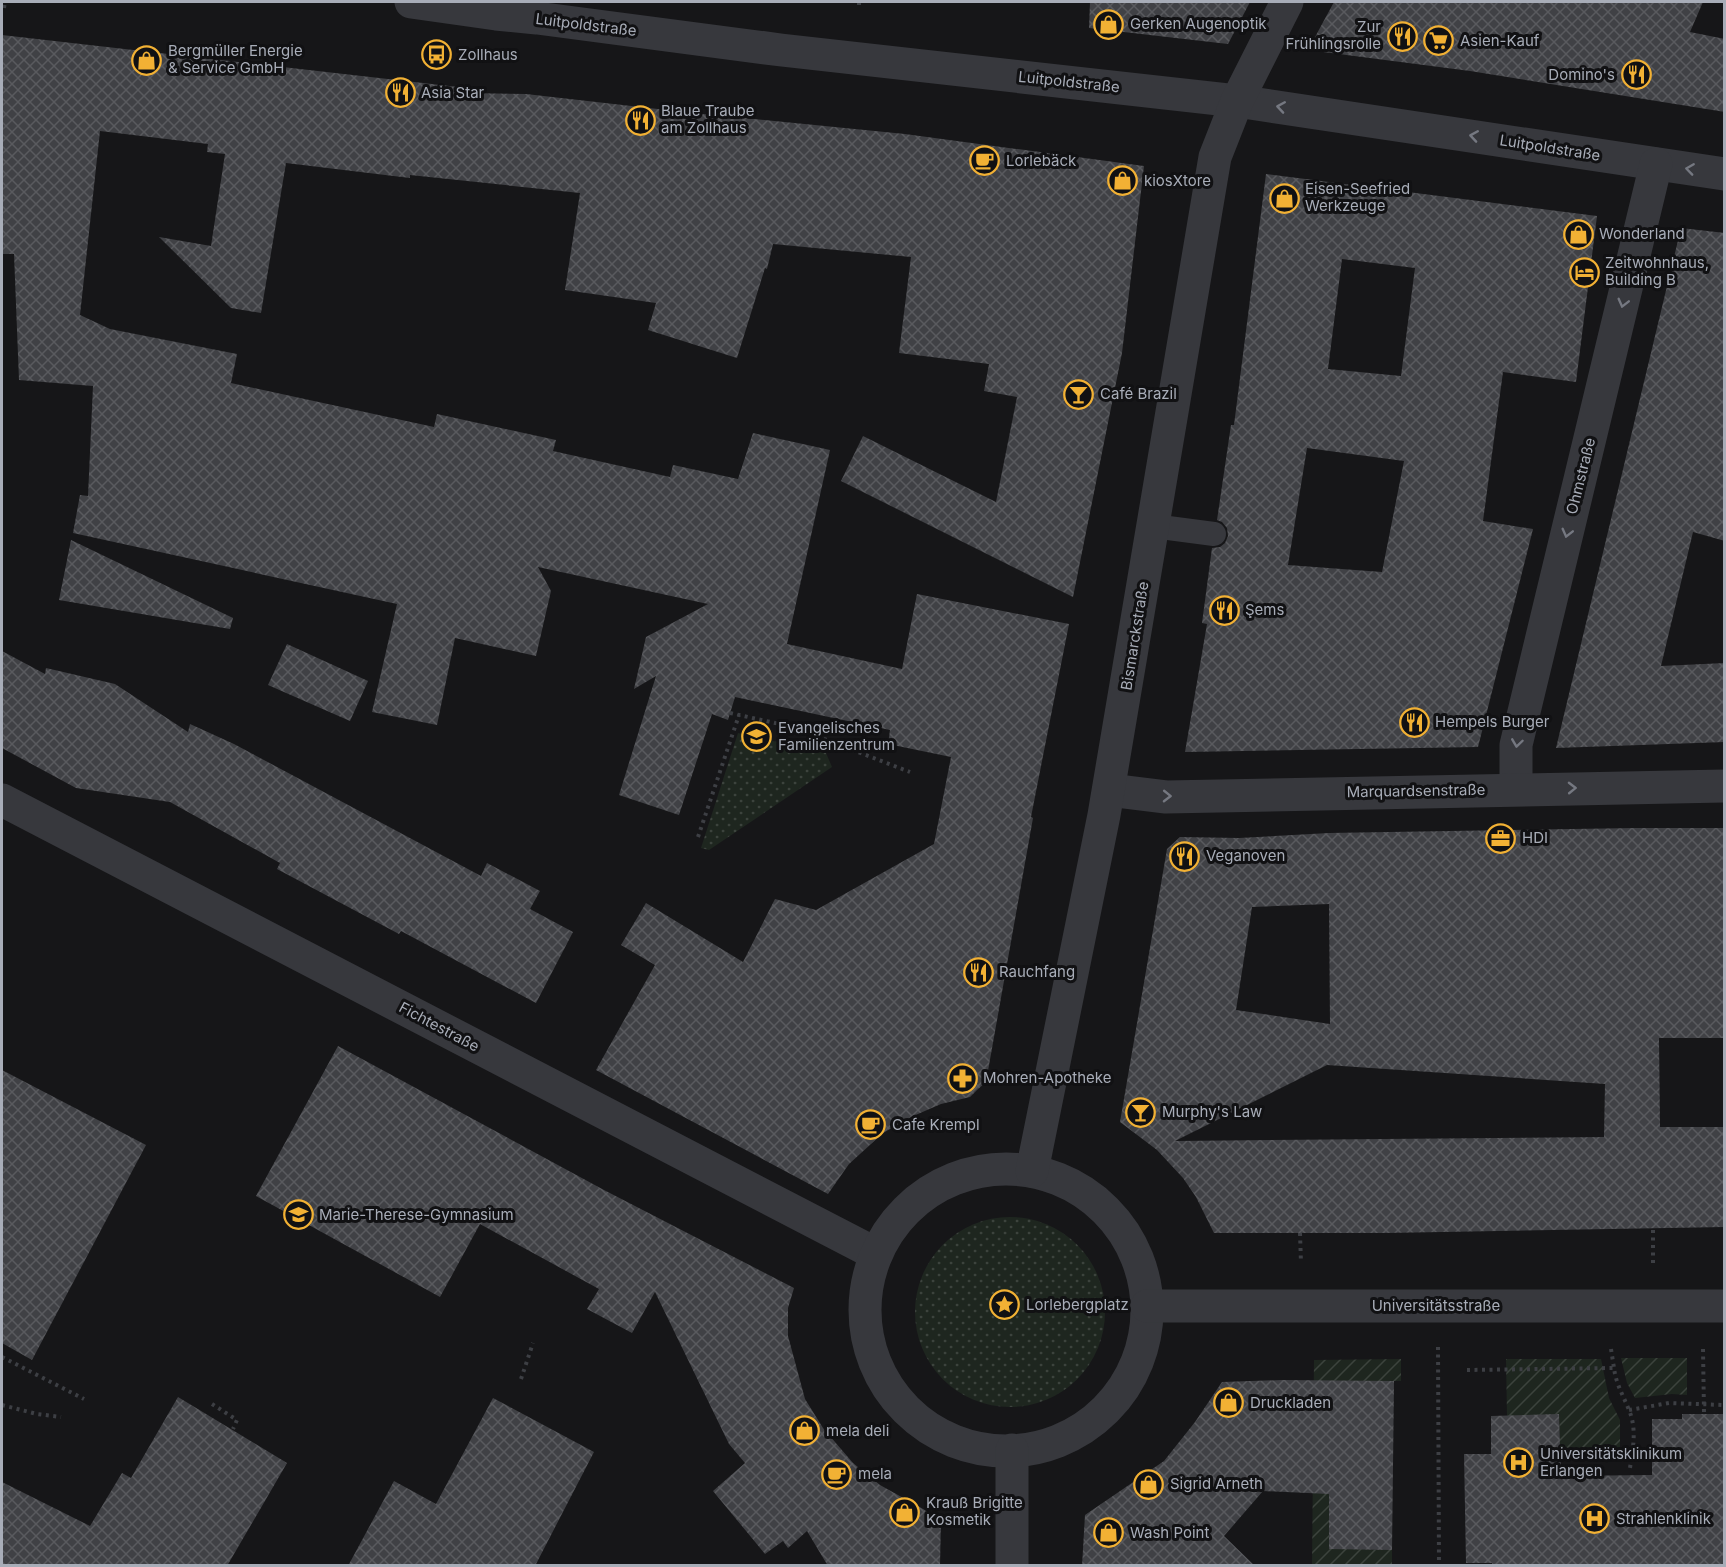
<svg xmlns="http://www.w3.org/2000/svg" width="1726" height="1567" font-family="Inter,sans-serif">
<defs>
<pattern id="grass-dots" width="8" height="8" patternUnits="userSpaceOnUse" patternTransform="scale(1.5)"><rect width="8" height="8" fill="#1e261f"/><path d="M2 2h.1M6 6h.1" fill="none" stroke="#3c433d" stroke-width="1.8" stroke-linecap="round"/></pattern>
<pattern id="garden-furrows" width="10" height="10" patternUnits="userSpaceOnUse" patternTransform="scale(1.5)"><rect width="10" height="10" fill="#1e261f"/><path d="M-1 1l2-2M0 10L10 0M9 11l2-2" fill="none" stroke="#3c433d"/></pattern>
<pattern id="building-cross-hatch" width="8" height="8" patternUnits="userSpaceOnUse" patternTransform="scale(1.5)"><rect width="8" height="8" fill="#404145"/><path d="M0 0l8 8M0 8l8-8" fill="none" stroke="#595a5e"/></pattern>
</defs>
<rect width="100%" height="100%" fill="#161618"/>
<g fill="url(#grass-dots)">
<polygon points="738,733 826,753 832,767 709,850 701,848"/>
<circle cx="1010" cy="1312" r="95"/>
</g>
<g fill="url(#garden-furrows)">
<polygon points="1621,1358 1687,1358 1687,1395 1672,1394 1635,1398 1627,1383"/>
<polygon points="1401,1359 1401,1381 1329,1381 1329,1548 1392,1550 1392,1565 1312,1566 1314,1360"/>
<polygon points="1506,1359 1601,1359 1609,1398 1620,1420 1620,1455 1560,1456 1559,1415 1507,1416"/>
</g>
<g fill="url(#building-cross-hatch)" fill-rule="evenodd">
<polygon points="1090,2 1250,2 1228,44 1089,28"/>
<polygon points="1334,2 1703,2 1690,32 1725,39 1725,112 1470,71 1308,50"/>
<polygon points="2,35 467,88 466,93 526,94 693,113 905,134 1144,166 1122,353 1073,597 841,481 863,436 996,502 1017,397 984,391 989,364 899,353 911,257 773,244 767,269 765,268 737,358 648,330 656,303 565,290 580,193 410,175 410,178 286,163 261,313 231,308 159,237 211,246 225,154 207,152 208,144 100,131 80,315 110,329 237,354 231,383 434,427 437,414 556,440 553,451 670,477 673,465 738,479 753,433 830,450 787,644 902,669 917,594 1069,624 1031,817 1033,818 986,1082 977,1090 970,1097 941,1104 911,1117 883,1133 849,1164 828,1194 596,1070 655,965 621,945 646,903 743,962 775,899 816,910 934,844 951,757 888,744 890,730 735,697 728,720 712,714 679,815 619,795 656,676 634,689 646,637 708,604 538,567 551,591 536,656 455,638 437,725 372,712 397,604 73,533 80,495 88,496 93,386 19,380 14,254 2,254"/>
<path d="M1266,174L1597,216L1576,382L1503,372L1483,521L1533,529L1478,747L1185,752L1207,624L1202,623L1212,548L1220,547L1225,543L1228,536L1227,528L1222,522L1217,520L1231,425H1234ZM1342,259L1415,268L1401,376L1328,369ZM1307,448L1404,461L1382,572L1288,565Z"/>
<polygon points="1681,228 1725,233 1725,541 1693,532 1661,666 1725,663 1725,742 1556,748"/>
<polygon points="71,540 233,618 230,629 59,600"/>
<polygon points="287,644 368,681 350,721 268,685"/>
<polygon points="2,651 45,674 46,668 115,684 188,732 190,724 234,744 481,876 487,863 540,891 530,909 573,932 536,1003 401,931 399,934 277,869 280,863 170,802 76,788 2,748"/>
<path d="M1635,828H1725V1038H1659L1660,1127H1725V1227L1386,1233H1214L1196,1197L1183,1178L1157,1150L1120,1122L1167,849L1180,837L1239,838L1329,833ZM1329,904L1330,1024L1236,1010L1252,907ZM1327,1065L1605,1084L1604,1137L1175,1141Z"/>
<polygon points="338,1046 604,1190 794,1288 788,1308 788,1336 805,1399 823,1428 853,1463 880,1485 941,1519 940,1566 828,1566 807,1531 788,1548 783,1541 765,1554 713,1491 745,1463 729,1444 655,1292 632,1333 587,1309 599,1289 480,1224 440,1297 256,1196"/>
<polygon points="2,1070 146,1145 32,1360 2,1343"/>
<polygon points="1282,1380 1394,1381 1392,1550 1329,1549 1329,1494 1263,1491 1224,1536 1255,1566 1082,1566 1085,1515 1164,1461 1195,1422 1222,1382"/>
<polygon points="178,1397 287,1463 227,1566 2,1566 2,1482 90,1526 122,1473 131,1478"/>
<polygon points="493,1398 594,1452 535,1566 348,1566 394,1481 436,1504"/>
<polygon points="1559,1414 1561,1476 1652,1475 1652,1419 1682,1419 1682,1414 1725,1414 1725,1565 1492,1566 1492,1563 1466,1563 1464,1454 1491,1454 1491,1416"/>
</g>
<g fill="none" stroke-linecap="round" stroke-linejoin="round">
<g stroke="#3d3f44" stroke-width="4" stroke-dasharray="3 4.5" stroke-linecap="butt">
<polyline points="859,2 859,9"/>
<polyline points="4,8 5,2"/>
<polyline points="730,713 793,727 910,772"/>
<polyline points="698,837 739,715"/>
<polyline points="1300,1233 1301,1263"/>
<polyline points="1653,1263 1653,1228"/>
<polyline points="1438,1347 1439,1566"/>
<polyline points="1611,1349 1614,1368"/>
<polyline points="1703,1349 1704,1413"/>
<polyline points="2,1357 84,1399"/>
<path d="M1467,1370L1614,1368C1616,1384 1623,1395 1629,1410C1637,1429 1633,1448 1630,1468"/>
<polyline points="521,1379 533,1343"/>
<polyline points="212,1404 237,1420 233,1429"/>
<polyline points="2,1405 37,1414 61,1417"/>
<polyline points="1629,1410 1669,1403 1724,1405"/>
</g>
<polyline stroke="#37383d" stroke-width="24" points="1153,526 1214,534"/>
<g stroke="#37383d" stroke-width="33">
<polyline points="411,2 496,14 537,18 781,50 1237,101 1724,174"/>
<polyline points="1516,789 1516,745 1656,164"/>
<polyline points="1109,790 1166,797 1724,786"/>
<polyline points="2,800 876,1254"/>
<circle cx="1006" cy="1310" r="141"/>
<polyline points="1032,1171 1104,815 1215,157 1237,101 1287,2"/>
<polyline points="1147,1306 1724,1306"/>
<polyline points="1012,1450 1012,1566"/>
</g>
</g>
<defs><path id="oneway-chevron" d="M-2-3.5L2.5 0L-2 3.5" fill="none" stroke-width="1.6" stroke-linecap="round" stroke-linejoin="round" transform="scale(1.5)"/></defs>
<g stroke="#757881">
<use href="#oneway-chevron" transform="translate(1281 107) rotate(-171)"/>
<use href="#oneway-chevron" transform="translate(1474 136) rotate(-171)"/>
<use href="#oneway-chevron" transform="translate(1690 169) rotate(-172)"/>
<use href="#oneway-chevron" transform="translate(1623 303) rotate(104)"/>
<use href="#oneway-chevron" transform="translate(1567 533) rotate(104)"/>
<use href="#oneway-chevron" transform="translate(1517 743) rotate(98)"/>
<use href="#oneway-chevron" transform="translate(1572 788) rotate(-1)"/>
<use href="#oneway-chevron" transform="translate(1167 796) rotate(1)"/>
</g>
<defs>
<symbol id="shop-ring" viewBox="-11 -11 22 22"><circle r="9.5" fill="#111113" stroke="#f2b134" stroke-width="1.5"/><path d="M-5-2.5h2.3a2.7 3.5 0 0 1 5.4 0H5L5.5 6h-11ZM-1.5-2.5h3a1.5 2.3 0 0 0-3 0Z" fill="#f2b134"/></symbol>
<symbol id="restaurant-ring" viewBox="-11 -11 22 22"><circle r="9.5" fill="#111113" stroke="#f2b134" stroke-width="1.5"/><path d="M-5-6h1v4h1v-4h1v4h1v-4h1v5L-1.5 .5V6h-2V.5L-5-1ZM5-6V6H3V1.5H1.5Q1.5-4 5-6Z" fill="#f2b134"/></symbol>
<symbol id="supermarket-ring" viewBox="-11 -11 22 22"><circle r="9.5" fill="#111113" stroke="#f2b134" stroke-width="1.5"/><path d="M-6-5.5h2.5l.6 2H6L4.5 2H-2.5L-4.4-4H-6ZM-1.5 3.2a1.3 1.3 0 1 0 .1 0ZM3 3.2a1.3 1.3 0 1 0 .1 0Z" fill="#f2b134"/></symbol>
<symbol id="bus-ring" viewBox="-11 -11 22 22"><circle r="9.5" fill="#111113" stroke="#f2b134" stroke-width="1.5"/><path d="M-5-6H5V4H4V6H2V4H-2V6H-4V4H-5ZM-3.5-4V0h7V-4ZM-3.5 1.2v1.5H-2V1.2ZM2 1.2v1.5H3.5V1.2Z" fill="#f2b134"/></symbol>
<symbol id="cafe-ring" viewBox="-11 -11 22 22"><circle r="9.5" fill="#111113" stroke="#f2b134" stroke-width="1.5"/><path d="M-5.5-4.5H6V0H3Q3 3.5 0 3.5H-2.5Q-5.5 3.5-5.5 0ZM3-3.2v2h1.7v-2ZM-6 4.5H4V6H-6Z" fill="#f2b134"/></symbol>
<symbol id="hotel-ring" viewBox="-11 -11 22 22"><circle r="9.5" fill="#111113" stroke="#f2b134" stroke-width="1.5"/><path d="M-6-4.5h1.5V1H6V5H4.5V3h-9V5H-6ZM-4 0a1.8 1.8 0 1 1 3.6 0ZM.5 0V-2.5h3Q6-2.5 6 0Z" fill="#f2b134"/></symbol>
<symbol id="bar-ring" viewBox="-11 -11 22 22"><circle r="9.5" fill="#111113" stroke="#f2b134" stroke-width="1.5"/><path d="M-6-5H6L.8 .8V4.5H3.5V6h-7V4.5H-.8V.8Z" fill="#f2b134"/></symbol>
<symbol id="school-ring" viewBox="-11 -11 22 22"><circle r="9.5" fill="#111113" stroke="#f2b134" stroke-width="1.5"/><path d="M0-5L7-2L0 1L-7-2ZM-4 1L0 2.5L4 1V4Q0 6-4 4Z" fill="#f2b134"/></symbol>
<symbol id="office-ring" viewBox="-11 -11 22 22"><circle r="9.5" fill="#111113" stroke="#f2b134" stroke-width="1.5"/><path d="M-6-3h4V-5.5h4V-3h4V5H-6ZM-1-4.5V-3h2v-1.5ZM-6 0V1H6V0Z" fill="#f2b134"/></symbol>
<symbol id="pharmacy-ring" viewBox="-11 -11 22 22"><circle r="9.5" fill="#111113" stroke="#f2b134" stroke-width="1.5"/><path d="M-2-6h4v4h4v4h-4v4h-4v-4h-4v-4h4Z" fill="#f2b134"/></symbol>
<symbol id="sight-ring" viewBox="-11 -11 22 22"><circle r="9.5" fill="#111113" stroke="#f2b134" stroke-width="1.5"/><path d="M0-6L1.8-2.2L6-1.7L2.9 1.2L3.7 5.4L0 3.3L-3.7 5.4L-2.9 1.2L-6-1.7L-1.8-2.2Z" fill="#f2b134"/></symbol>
<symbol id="hospital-ring" viewBox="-11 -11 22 22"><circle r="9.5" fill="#111113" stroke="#f2b134" stroke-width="1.5"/><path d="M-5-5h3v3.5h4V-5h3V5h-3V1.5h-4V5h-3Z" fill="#f2b134"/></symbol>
</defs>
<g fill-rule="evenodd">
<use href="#shop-ring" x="1092" y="8" width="33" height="33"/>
<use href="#restaurant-ring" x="1386" y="20" width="33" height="33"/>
<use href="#supermarket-ring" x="1422" y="24" width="33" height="33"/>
<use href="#bus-ring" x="420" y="38" width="33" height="33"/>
<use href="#shop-ring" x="130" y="44" width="33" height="33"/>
<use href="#restaurant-ring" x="1620" y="58" width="33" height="33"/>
<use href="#restaurant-ring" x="384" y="76" width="33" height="33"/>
<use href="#restaurant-ring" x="624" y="104" width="33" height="33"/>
<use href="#cafe-ring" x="968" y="144" width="33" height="33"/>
<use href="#shop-ring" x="1106" y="164" width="33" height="33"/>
<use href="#shop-ring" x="1268" y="182" width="33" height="33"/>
<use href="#shop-ring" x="1562" y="218" width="33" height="33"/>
<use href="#hotel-ring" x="1568" y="256" width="33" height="33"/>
<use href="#bar-ring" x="1062" y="378" width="33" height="33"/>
<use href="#restaurant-ring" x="1208" y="594" width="33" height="33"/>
<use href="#restaurant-ring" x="1398" y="706" width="33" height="33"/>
<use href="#school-ring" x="740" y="720" width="33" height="33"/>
<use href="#office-ring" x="1484" y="822" width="33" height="33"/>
<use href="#restaurant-ring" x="1168" y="840" width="33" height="33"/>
<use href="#restaurant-ring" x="962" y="956" width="33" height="33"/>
<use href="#pharmacy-ring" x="946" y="1062" width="33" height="33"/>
<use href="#bar-ring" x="1124" y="1096" width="33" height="33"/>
<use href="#cafe-ring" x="854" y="1108" width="33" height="33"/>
<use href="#school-ring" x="282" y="1198" width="33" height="33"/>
<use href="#sight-ring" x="988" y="1288" width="33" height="33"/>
<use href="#shop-ring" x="1212" y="1386" width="33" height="33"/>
<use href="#shop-ring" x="788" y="1414" width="33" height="33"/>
<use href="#hospital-ring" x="1502" y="1446" width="33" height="33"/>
<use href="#cafe-ring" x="820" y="1458" width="33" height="33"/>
<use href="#shop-ring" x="1132" y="1468" width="33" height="33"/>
<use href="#shop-ring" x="888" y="1496" width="33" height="33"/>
<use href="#hospital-ring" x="1578" y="1502" width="33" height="33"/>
<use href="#shop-ring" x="1092" y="1516" width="33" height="33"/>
</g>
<g text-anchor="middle" stroke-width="6" stroke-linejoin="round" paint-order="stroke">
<g font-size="15" fill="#a8adb8" stroke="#111113" text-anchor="start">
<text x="1130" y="29">Gerken Augenoptik</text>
<text x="1381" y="32" text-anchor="end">Zur<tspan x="1381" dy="17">Frühlingsrolle</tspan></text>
<text x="1460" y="46">Asien-Kauf</text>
<text x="168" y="56">Bergmüller Energie<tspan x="168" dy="17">&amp; Service GmbH</tspan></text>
<text x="458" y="60">Zollhaus</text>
<text x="1615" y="80" text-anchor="end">Domino's</text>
<text x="421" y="98">Asia Star</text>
<text x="661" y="116">Blaue Traube<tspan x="661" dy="17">am Zollhaus</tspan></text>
<text x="1006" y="166">Lorlebäck</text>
<text x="1144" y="186">kiosXtore</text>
<text x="1305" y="194">Eisen-Seefried<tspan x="1305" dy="17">Werkzeuge</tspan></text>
<text x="1599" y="239">Wonderland</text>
<text x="1605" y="268">Zeitwohnhaus,<tspan x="1605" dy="17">Building B</tspan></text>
<text x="1100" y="399">Café Brazil</text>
<text x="1245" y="615">Şems</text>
<text x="1435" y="727">Hempels Burger</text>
<text x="778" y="733">Evangelisches<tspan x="778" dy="17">Familienzentrum</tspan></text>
<text x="1522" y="843">HDI</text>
<text x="1206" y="861">Veganoven</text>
<text x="999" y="977">Rauchfang</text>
<text x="983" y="1083">Mohren-Apotheke</text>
<text x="1162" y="1117">Murphy's Law</text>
<text x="892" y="1130">Cafe Krempl</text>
<text x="319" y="1220">Marie-Therese-Gymnasium</text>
<text x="1026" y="1310">Lorlebergplatz</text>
<text x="1250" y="1408">Druckladen</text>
<text x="826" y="1436">mela deli</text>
<text x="1540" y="1459">Universitätsklinikum<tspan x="1540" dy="17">Erlangen</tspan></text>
<text x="858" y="1479">mela</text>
<text x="1170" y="1489">Sigrid Arneth</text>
<text x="926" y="1508">Krauß Brigitte<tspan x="926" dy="17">Kosmetik</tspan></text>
<text x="1616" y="1524">Strahlenklinik</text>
<text x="1130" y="1538">Wash Point</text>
</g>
<g font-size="15" fill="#a8adb8" stroke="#111113">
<text transform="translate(586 25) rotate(7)" y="5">Luitpoldstraße</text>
<text transform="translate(1069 82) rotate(6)" y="5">Luitpoldstraße</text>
<text transform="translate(1550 148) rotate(9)" y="5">Luitpoldstraße</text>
<text transform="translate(1581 476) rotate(-76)" y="5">Ohmstraße</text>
<text transform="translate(1135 636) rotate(-81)" y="5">Bismarckstraße</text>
<text transform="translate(1416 791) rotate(-1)" y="5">Marquardsenstraße</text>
<text transform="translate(439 1027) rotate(28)" y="5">Fichtestraße</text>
<text x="1436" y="1311">Universitätsstraße</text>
</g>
</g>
<rect width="1726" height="1567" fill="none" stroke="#a8adb8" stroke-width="6"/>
</svg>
